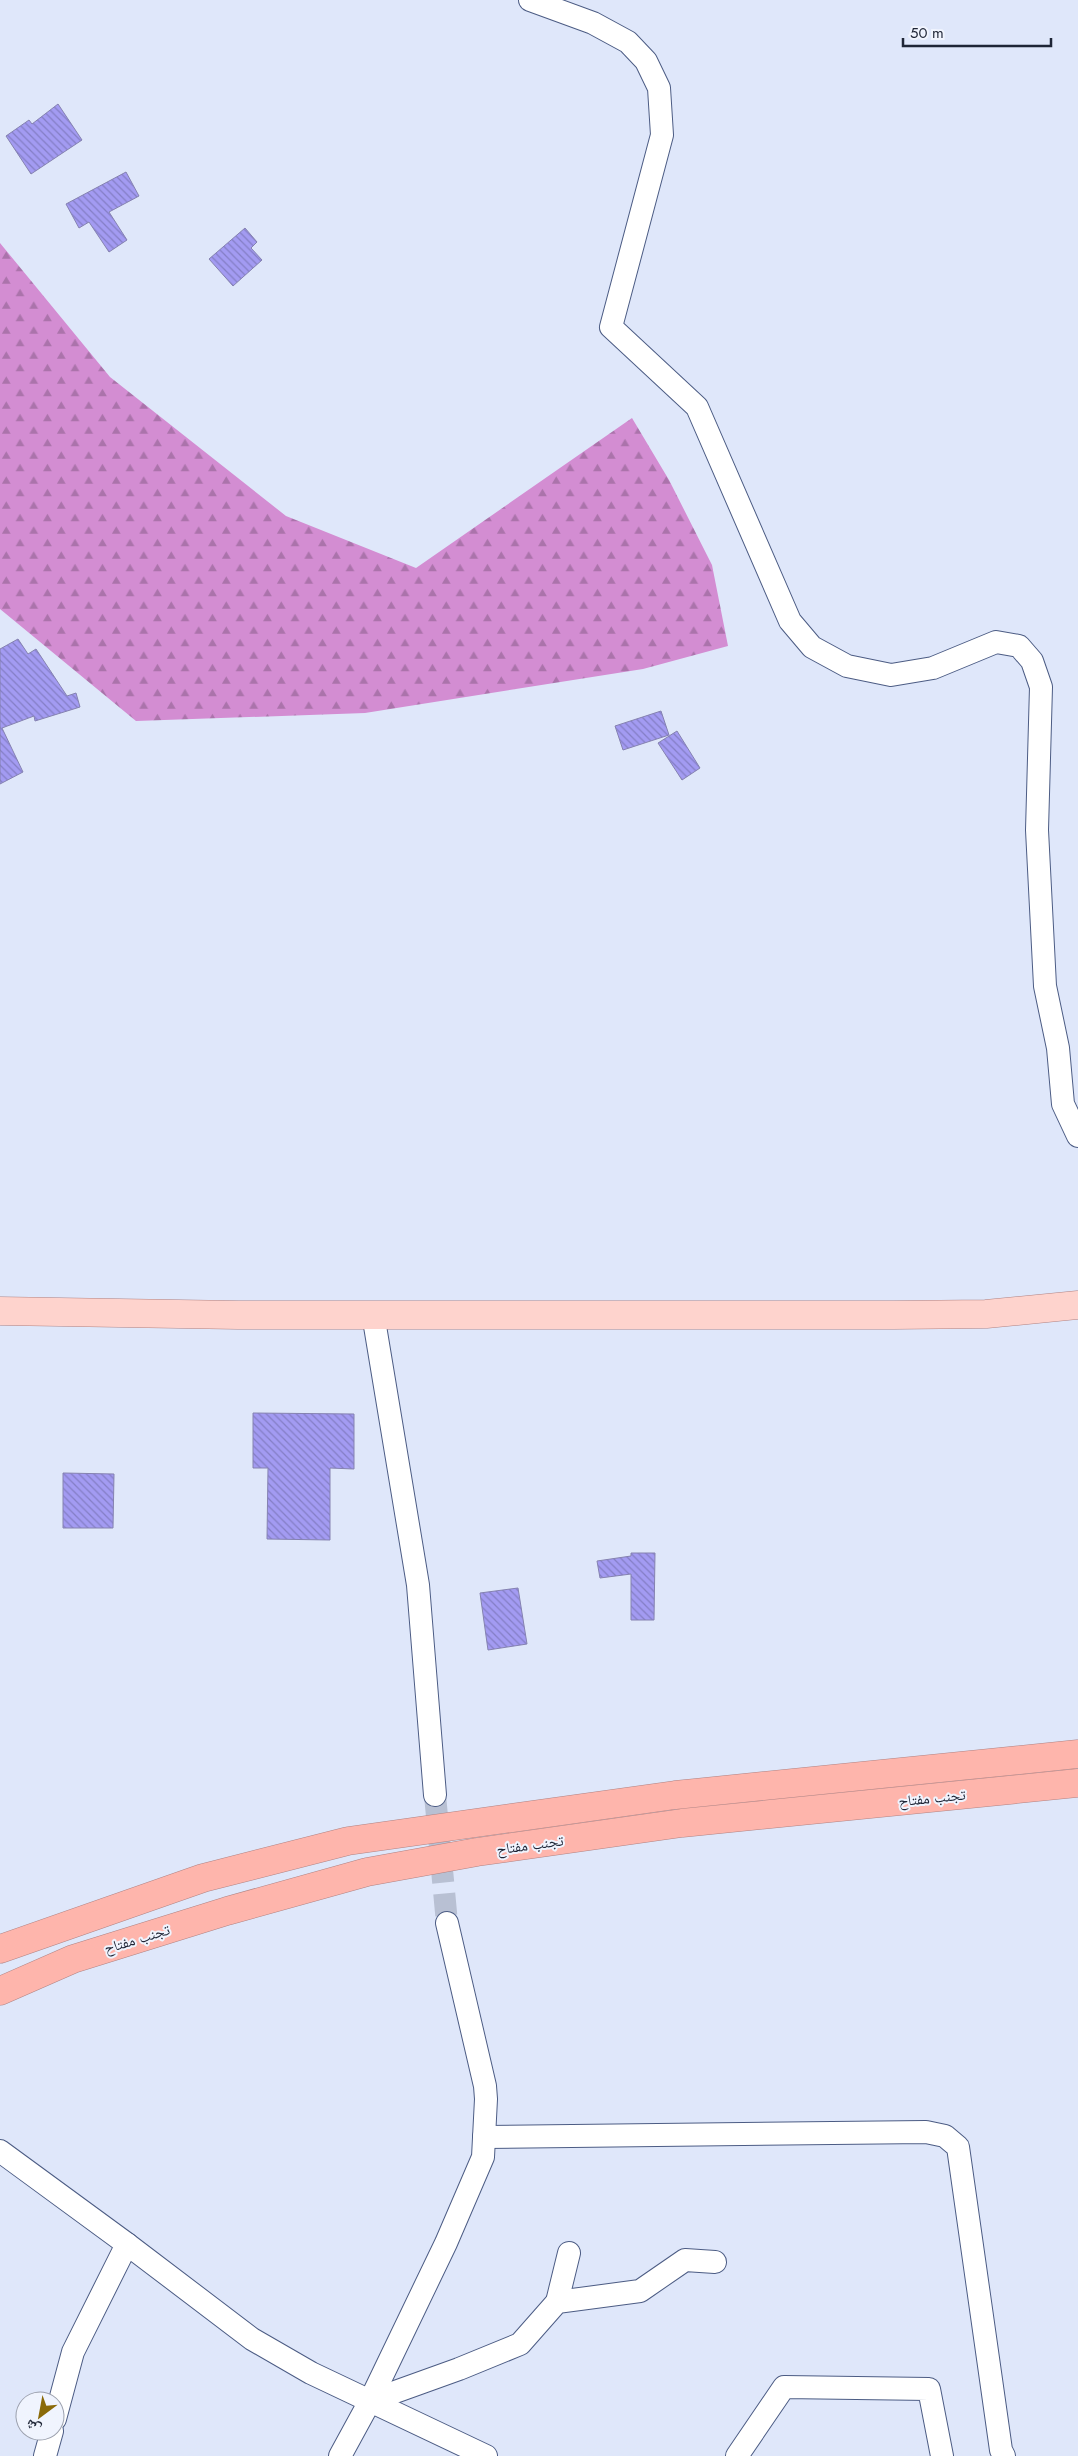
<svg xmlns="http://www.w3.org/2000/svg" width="1078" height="2456" font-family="Jost,'Noto Naskh Arabic',sans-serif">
<defs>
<pattern id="forest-firs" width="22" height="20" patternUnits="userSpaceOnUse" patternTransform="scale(1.25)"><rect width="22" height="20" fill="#d38dd2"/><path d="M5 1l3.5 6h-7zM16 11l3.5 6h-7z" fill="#ab73ab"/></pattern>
<pattern id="building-back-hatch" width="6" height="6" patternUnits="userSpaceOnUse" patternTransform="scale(1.25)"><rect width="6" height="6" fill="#a39bf2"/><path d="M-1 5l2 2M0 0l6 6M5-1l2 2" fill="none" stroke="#847ec5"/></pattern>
</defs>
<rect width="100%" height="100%" fill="#dfe7fa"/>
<polygon fill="url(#forest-firs)" points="0,243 110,377 286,516 416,568 632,418 669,480 712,565 728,646 643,669 365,713 136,721 0,609"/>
<g fill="url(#building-back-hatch)" stroke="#8582b0">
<polygon points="58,104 82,140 31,174 6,136 29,120 32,124"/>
<polygon points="126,172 139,196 109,212 127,240 109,252 89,222 79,228 66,204"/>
<polygon points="245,228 257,242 251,248 262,260 233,286 209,259"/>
<polygon points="18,639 28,654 36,649 67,696 76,693 80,707 35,721 34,716 2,728 23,772 0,784 0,649"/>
<polygon points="661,711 669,735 623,750 615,726"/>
<polygon points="677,731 700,768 682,780 658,743"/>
<polygon points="253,1413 354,1414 354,1469 330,1468 330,1540 267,1539 268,1468 253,1468"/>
<polygon points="63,1473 114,1474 113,1528 63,1528"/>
<polygon points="631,1553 655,1553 654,1620 631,1620 631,1574 600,1578 597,1561 631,1556"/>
<polygon points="518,1588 527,1644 488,1650 480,1593"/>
</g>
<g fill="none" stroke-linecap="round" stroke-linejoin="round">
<polyline stroke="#b8c0d3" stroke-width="22" stroke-dasharray="22 11" stroke-linecap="butt" points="435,1795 447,1923"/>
<defs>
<g id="minor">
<polyline points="530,0 593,23 628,42 646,61 659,88 662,135 611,327 697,407 790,621 812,647 847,666 891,675 933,668 996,642 1019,646 1032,661 1041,687 1037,830 1045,986 1058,1048 1063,1104 1078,1136"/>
<polyline points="373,1314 418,1585 435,1795"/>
<polyline points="484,2137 926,2132 945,2136 958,2147 1001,2450 1004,2456"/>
<polyline points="0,2151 127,2244 252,2339 311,2373 486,2456"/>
<polyline points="557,2302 569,2253"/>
<polyline points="370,2401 459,2369 520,2344 557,2302 640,2291 685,2260 715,2262"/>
<polyline points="55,2419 73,2352 127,2244"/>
<polyline points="45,2456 52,2431"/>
<polyline points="340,2456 370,2401 446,2243 483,2157 486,2099 485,2086 447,1923"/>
<polyline points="737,2456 784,2387 929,2389 942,2456"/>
</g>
<polyline id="major" points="0,1311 238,1315 894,1315 986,1314 1078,1305"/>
<g id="highway">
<polyline points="0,1949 203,1878 348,1841 675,1795 1078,1754"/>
<polyline points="0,1991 73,1959 227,1911 367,1872 477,1852 682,1823 1078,1783"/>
</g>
</defs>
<use href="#minor" stroke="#4c5c84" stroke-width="24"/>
<use href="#major" stroke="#b08383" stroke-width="29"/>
<use href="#highway" stroke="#b08383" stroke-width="29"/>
<use href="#minor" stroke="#fff" stroke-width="22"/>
<use href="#major" stroke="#fed3cd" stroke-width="28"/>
<use href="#highway" stroke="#feb5ac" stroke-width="28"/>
</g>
<g text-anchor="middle" stroke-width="4" stroke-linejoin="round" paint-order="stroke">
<g font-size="15" fill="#1e2536" stroke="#f0f4fe">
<text transform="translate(932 1798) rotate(-6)" y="5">تجنب مفتاح</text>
<text transform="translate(530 1845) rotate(-8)" y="5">تجنب مفتاح</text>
<text transform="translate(137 1939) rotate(-17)" y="5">تجنب مفتاح</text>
</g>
</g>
<g transform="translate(40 2416) rotate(212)"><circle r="24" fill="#f0f4fe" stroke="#9ca1ae"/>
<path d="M0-4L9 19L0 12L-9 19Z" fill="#8a6a09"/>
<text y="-8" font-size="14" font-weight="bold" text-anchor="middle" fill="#1e2536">ش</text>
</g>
<path d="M903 38v8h148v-8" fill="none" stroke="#1e2536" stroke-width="2.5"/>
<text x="910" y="38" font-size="15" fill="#1e2536" stroke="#f0f4fe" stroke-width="4" paint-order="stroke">50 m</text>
</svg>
